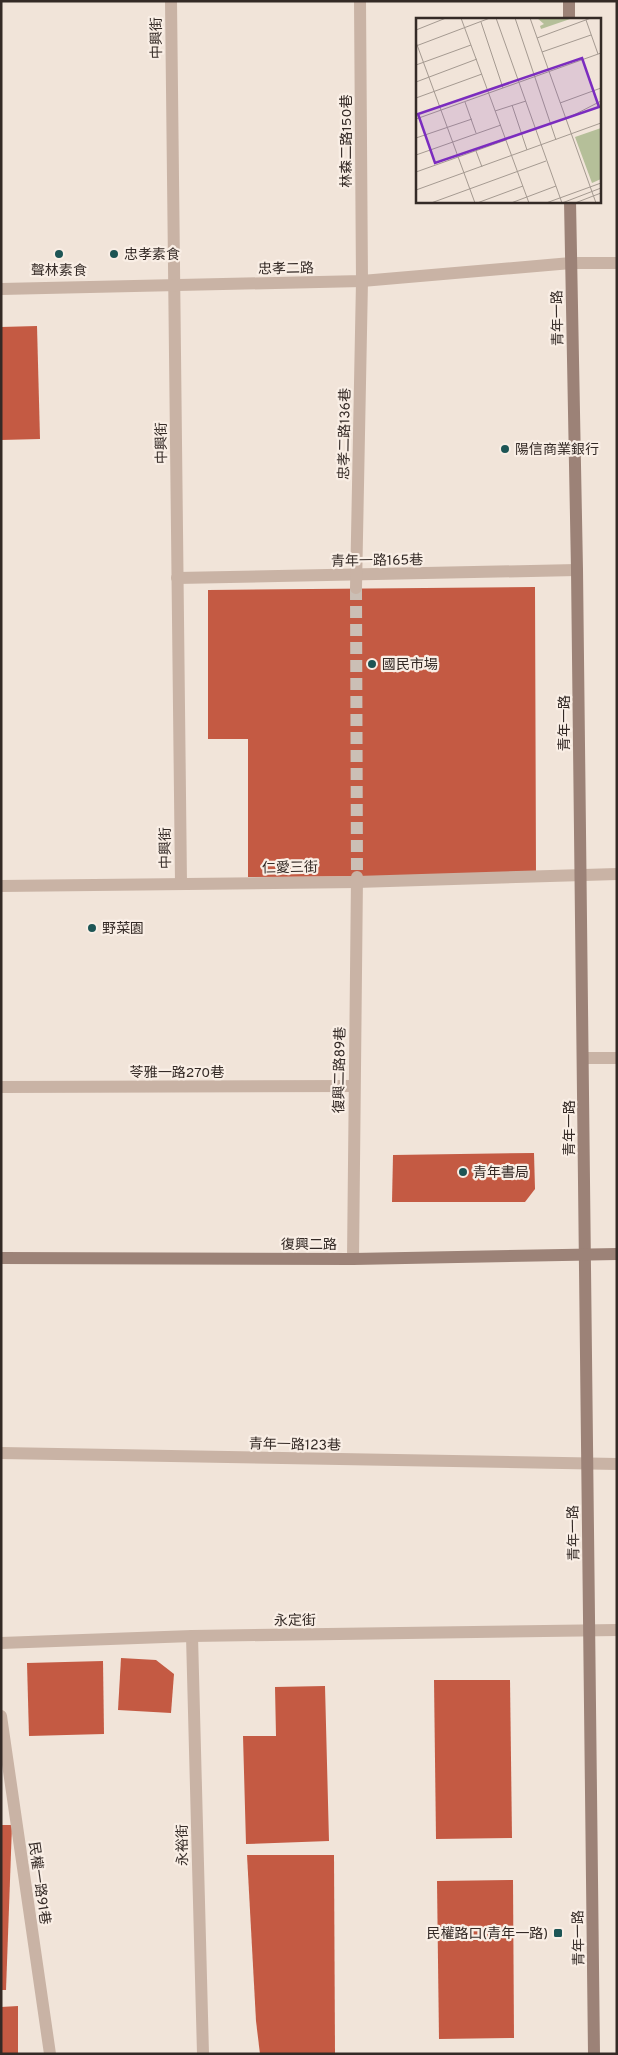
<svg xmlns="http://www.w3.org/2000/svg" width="618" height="2055" font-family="Overpass,'Noto Sans TC',sans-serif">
<rect width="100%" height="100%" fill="#f1e4d9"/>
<g fill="#c45a43">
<polygon points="37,326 40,439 1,440 1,327"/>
<polygon points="535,587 536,875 248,877 248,739 208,739 208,590"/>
<polygon points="534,1153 535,1189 525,1202 392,1202 393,1155"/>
<polygon points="121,1658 156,1660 174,1674 171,1713 118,1710"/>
<polygon points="103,1661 104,1734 29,1736 27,1663"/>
<polygon points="434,1680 510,1680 512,1838 436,1839"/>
<polygon points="325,1686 329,1841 246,1844 243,1736 276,1736 275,1687"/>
<polygon points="1,1825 12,1825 6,1990 1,1990"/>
<polygon points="247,1855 334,1855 335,2054 260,2054 256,2021"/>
<polygon points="513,1880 514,2038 439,2039 437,1881"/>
<polygon points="18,2006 18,2054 1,2054 1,2007"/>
</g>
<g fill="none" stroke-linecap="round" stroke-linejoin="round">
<polyline stroke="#cbbfb5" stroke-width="12" stroke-dasharray="12 6" stroke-linecap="butt" points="356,588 357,877"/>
<g stroke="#c9b3a5" stroke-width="12">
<polyline points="171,1 181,883"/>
<polyline points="1,289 362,281 571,263 617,263"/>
<polyline points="177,578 577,570"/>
<polyline points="356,588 362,281 360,1"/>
<polyline points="1,886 357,882 617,874"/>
<polyline points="583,1058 617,1058"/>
<polyline points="1,1087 354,1086"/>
<polyline points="353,1259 357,877"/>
<polyline points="1,1453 617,1464"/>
<polyline points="192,1636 203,2054"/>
<polyline points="1,1643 192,1636 617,1630"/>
<polyline points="1,1716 50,2054"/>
</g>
<g stroke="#9c8277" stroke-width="12">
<polyline points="569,1 569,19"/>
<polyline points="570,201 577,570 594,2054"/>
<polyline points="1,1258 353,1259 617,1254"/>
</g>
</g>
<g fill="#1d5555" stroke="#f9eee5" stroke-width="2">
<circle cx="59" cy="254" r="5"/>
<circle cx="114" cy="254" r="5"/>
<circle cx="505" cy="449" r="5"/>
<circle cx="372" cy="664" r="5"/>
<circle cx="92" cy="928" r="5"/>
<circle cx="463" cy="1172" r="5"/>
<rect x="553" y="1928" width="10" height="10" rx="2.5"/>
</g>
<g text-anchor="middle" stroke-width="4.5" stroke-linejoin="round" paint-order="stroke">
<g font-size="14" fill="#342a26" stroke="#f9eee5">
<text transform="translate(156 38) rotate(-91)" y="5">中興街</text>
<text transform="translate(346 141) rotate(-90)" y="5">林森二路150巷</text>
<text transform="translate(286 268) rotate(-1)" y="5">忠孝二路</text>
<text transform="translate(557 318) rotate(-91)" y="5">青年一路</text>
<text transform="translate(344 434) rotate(-89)" y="5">忠孝二路136巷</text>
<text transform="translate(161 443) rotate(-91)" y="5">中興街</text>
<text transform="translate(377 560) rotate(-1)" y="5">青年一路165巷</text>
<text transform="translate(564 723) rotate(-90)" y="5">青年一路</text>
<text transform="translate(165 848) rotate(-91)" y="5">中興街</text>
<text transform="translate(290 867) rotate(-1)" y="5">仁愛三街</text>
<text transform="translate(339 1070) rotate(-89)" y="5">復興二路89巷</text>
<text x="177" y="1077">苓雅一路270巷</text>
<text transform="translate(569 1128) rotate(-90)" y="5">青年一路</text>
<text x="309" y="1249">復興二路</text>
<text transform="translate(295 1444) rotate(1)" y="5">青年一路123巷</text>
<text transform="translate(573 1533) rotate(-91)" y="5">青年一路</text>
<text transform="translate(295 1620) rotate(-1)" y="5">永定街</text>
<text transform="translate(182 1845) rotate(-91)" y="5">永裕街</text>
<text transform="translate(40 1883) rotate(82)" y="5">民權一路91巷</text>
<text transform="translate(578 1938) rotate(-91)" y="5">青年一路</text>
</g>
<g font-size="14" fill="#342a26" stroke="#f9eee5" text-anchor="start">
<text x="124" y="259">忠孝素食</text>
<text x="59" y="275" text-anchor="middle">聲林素食</text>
<text x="515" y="454">陽信商業銀行</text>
<text x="382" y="669">國民市場</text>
<text x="102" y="933">野菜園</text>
<text x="473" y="1177">青年書局</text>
<text x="548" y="1938" text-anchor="end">民權路口(青年一路)</text>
</g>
</g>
<g transform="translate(416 18)">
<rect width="185" height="185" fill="#f1e4d9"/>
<path d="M121,0H157L125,11L124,8L128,6ZM185,110V161L176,165L159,119Z" fill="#b5bf99"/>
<path fill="none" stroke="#a59a91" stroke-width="1" d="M45,0L113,185M80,0L146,185M99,0L140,122M114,0L180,185M170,2L182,36M65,4L87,70M0,12L30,0M121,20L175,0M0,24L59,185M0,28L74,0M126,34L175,17M0,47L55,27M0,64L61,41M0,80L66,56M49,84L60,115M144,85L185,70M96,87L111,132M79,93L110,83M0,101L185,35M150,101L185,83M0,120L56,101M60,133L66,149M0,137L85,107M0,154L90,122M0,172L185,105M15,185L130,143M61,185L107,168M95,185L140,168M130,185L185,165M146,185L185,170M159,185L185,175"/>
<path fill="#7b2cbf" fill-opacity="0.15" stroke="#7b2cbf" stroke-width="2.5" d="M166,40L183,89L19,145L2,96Z"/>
<rect width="185" height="185" fill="none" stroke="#342a26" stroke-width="2.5"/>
</g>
<rect width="618" height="2055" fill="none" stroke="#342a26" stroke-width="5"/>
</svg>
